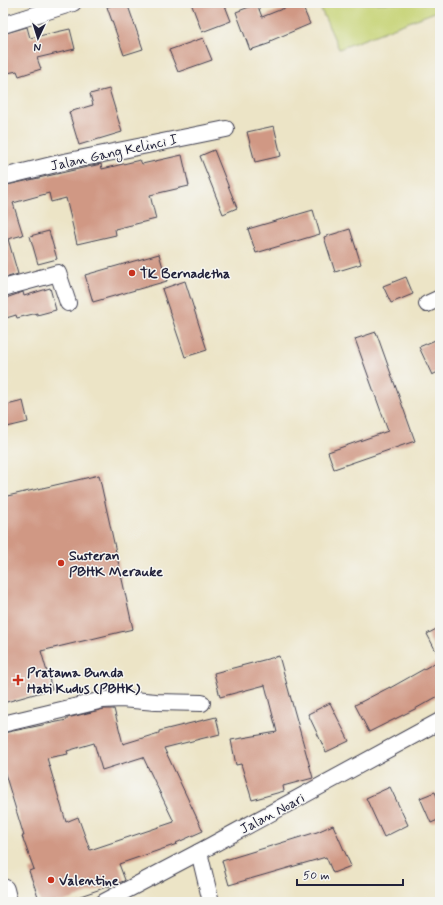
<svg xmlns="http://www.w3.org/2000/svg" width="443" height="905" font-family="Mynerve,sans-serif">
<rect width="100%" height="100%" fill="#f6f6f2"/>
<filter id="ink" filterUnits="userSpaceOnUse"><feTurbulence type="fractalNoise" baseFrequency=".025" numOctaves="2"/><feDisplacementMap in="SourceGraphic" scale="8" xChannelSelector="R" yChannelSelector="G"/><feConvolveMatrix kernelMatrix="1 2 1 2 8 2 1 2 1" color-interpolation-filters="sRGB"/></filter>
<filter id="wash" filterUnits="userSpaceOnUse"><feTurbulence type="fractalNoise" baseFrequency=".012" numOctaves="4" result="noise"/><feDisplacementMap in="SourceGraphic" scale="16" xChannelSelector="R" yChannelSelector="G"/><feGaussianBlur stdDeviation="0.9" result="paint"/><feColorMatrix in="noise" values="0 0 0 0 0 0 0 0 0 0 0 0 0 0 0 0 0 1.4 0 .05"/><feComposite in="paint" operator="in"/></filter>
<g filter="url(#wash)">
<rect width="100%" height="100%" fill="#ece4c6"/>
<polygon fill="#c6d375" stroke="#747a58" points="318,3 440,3 440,10 339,49"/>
<g id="blocks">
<g fill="#d09884" fill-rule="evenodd">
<polygon points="119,3 127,3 143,49 124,55 107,7"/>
<polygon points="191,3 224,3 231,21 202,32"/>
<polygon points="297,3 301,3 310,24 270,41 271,43 250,50 236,12 257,4 262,17"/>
<polygon points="27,27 30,38 70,29 75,49 37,58 41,69 19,76 17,71 3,74 3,34"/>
<polygon points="203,38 212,60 178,72 169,50"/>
<polygon points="109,89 122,132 79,145 69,112 93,105 90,94"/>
<polygon points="274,126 281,156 255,162 247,132"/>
<polygon points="214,150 237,208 223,214 200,156"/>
<polygon points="182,155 189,186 150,195 156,219 115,229 116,235 77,244 66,198 51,202 49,193 13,203 23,235 8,239 18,274 5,278 5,276 3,276 3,186 101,164 102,169 140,160 142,164"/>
<polygon points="313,210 320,234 256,253 248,229"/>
<polygon points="350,229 361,264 335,272 324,237"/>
<polygon points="49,231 57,259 38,264 30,236"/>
<polygon points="159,254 167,281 93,302 85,275"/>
<polygon points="406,277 413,294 391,303 383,286"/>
<polygon points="185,281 207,350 185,357 162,289"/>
<polygon points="50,288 56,310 37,315 37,313 17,318 16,315 3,319 3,299 23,292 24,296"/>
<polygon points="376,332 415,441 334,469 328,452 388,431 355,339"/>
<polygon points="440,338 440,371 432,375 419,347"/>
<polygon points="23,401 28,422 3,428 3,406"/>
<polygon points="99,475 133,629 41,651 52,689 3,703 3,497"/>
<polygon points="440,627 440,659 427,634"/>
<polygon points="279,656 313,778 283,786 284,791 252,800 241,764 236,765 231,740 277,732 265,685 220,697 214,673"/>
<polygon points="440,660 440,695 415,709 369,732 355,705 390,687 390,688"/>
<polygon points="330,703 349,741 326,752 308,714"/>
<path d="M104,709H114L123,744L159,733V731L216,717L220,734L164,748L203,831L176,843L177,844L119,864L125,880L124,881L63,902H40L29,871L34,869L22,836H24L3,767V733L67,720V718ZM94,743L102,770L143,757L174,822L90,850L78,817L66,822L47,758L68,754L67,751Z"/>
<polygon points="390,787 408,825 384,837 366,798"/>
<polygon points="435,792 440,804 440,819 431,823 420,798"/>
<polygon points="333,825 351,866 333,873 326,857 229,885 222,861 317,832"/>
</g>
</g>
</g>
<g filter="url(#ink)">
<use href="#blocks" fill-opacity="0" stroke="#403f50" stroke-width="1"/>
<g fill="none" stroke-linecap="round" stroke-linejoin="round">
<defs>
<g id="minor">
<polyline points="3,25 73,3"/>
<polyline points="3,177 64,162 226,129"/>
<polyline points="3,288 58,273 68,303"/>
<polyline points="427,304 440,298"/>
<polyline points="3,724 103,700 121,699 156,702 202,703"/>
<polyline points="199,852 211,902"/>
<polyline points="104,902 199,852 440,721"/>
</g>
<polyline id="highway" points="3,890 6,902"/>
</defs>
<use href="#minor" stroke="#403f50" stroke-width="18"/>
<use href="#highway" stroke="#403f50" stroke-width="24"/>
<use href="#minor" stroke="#fff" stroke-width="16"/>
<use href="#highway" stroke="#fff" stroke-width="22"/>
</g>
</g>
<g fill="#c8321e" stroke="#f6f6f2" stroke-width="1.5">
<circle cx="132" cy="273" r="4"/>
<circle cx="61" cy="563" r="4"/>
<path d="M16 674h4v4h4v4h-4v4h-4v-4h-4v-4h4z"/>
<circle cx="51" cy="880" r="4"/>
</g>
<g text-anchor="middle" stroke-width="3" stroke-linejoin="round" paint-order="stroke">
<g font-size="14" fill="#22223b" stroke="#f6f6f2">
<text transform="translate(114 152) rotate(-12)" y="5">Jalan Gang Kelinci I</text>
<text transform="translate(272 813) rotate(-28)" y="5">Jalan Noari</text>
</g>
<g font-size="14" font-weight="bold" fill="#22223b" stroke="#f6f6f2" text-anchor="start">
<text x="140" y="278">TK Bernadetha</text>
<text x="69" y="560">Susteran<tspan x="69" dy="16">PBHK Merauke</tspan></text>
<text x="27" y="677">Pratama Bunda<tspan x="27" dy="16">Hati Kudus (PBHK)</tspan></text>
<text x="59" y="885">Valentine</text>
</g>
</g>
<rect width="443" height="905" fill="none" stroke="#f6f6f2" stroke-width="16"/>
<g transform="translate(38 38) rotate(184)" stroke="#f6f6f2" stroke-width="3" paint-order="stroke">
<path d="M0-3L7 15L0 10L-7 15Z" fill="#22223b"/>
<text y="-6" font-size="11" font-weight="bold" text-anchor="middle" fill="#22223b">N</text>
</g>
<path d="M297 879v6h106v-6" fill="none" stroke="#22223b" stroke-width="2"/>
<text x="303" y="879" font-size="12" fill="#22223b" stroke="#f6f6f2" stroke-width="3" paint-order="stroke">50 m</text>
</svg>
